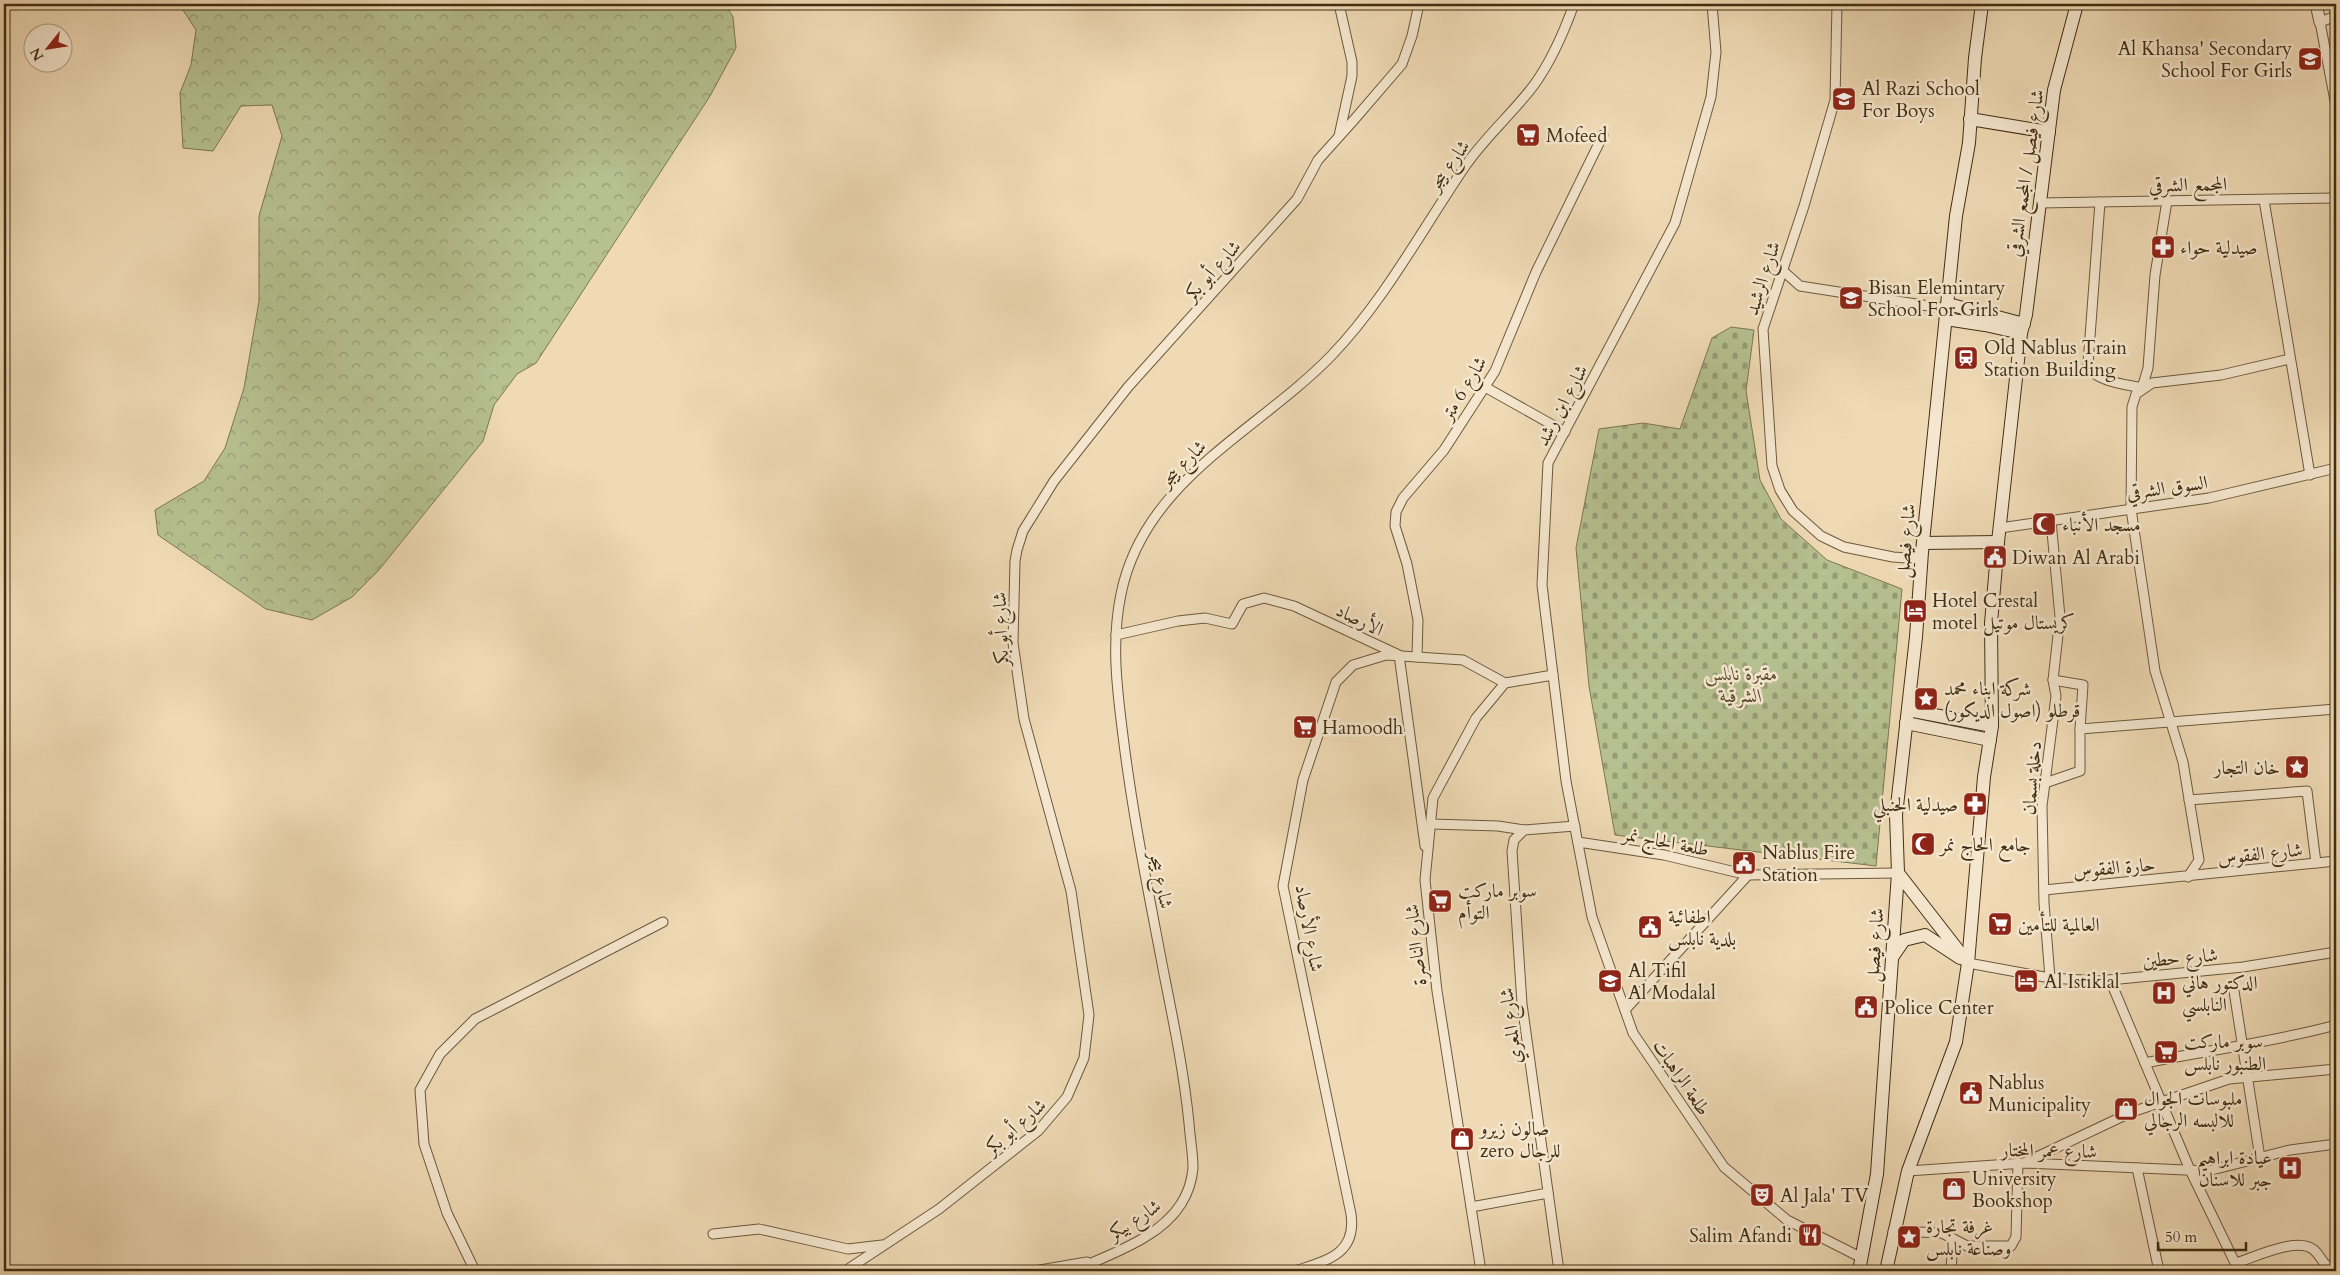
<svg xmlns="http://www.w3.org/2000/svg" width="2340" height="1275" font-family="Cardo,Amiri,serif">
<defs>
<pattern id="forest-crowns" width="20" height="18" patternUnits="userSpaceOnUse" patternTransform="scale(1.25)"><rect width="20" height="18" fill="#b6c090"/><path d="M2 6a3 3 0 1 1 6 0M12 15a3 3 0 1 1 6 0" fill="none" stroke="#969c74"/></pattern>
<pattern id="cemetery-stones" width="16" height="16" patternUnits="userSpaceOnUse" patternTransform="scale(1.25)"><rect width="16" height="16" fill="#b6c090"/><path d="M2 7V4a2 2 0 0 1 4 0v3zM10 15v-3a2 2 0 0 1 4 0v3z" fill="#969c74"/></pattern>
</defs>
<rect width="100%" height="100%" fill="#efdab5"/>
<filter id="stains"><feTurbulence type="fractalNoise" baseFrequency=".004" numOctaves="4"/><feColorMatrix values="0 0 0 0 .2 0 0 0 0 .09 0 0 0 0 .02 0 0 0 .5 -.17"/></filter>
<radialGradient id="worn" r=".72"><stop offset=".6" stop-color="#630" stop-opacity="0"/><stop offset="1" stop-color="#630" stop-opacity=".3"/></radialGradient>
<polygon fill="url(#forest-crowns)" stroke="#7c7751" points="179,4 725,4 733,17 736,48 710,96 536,363 517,374 494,405 483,441 378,571 352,597 312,620 266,609 158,535 155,510 204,481 225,448 244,388 259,301 259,216 282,136 272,105 241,106 213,151 183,148 180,93 191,65 196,30"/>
<polygon fill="url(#cemetery-stones)" stroke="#7c7751" points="1731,327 1754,330 1746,391 1760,480 1781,519 1827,560 1902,589 1876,866 1615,835 1589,686 1576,548 1599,429 1643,423 1680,429 1712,338"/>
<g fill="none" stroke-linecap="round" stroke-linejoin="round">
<defs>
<g id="minor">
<polyline points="1339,4 1352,62 1352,76 1339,136"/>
<polyline points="1712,4 1716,52 1711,97 1675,223 1548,463 1542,585 1566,781 1592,917 1633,1033 1724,1167 1787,1220 1862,1258"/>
<polyline points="1837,4 1835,100 1804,206 1763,329 1772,466 1780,490 1793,511 1821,536 1844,547 1893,557 1921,559"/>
<polyline points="2336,16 2320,22 2336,106"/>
<polyline points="2264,200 2310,475"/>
<path d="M2100,202L2088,364C2093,382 2126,384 2142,388L2148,368L2155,275L2167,201"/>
<polyline points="2040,203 2336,198"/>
<polyline points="1781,269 1800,286 1948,309"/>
<polyline points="1485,387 1565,432"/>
<polyline points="2000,528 2209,498 2336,468"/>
<polyline points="1116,635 1178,621 1205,618 1232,624 1243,604 1264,598 1294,606 1399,655 1425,846"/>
<polyline points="1417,657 1418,620 1407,564 1395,526 1396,512 1403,498 1444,450 1495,371 1536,272 1603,135"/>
<polyline points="2053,680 2083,685 2080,729"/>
<polyline points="2045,783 2080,771 2080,729 2336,709"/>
<polyline points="2189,800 2307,791 2316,863"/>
<polyline points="1431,824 1498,826 1524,830"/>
<polyline points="1578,842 1664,855 1748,875 1898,873"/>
<polyline points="2188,877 2199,860 2183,762 2155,671 2131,509 2132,407 2136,394 2152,383 2221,375 2290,359"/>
<polyline points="2044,890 2336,861"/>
<polyline points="1968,963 2050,978 2099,981 2243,967 2336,952"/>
<polyline points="2050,978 2044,903 2042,806 2056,696 2053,680 2060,617 2051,521"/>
<polyline points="2110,980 2190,1170 2239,1271"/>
<polyline points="2234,991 2260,1158"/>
<polyline points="1625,1010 1748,875"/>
<path d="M2145,1063C2209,1050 2274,1042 2336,1025"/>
<polyline points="2026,1162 2132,1112 2229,1079 2336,1069"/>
<polyline points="2137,1168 2159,1271"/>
<polyline points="1908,1171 2024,1163 2208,1171 2290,1150 2336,1144"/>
<polyline points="1471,1207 1548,1193"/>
<polyline points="1893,1231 1942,1233 1967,1246 2011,1246 2016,1237 2018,1163"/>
<polyline points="713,1234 759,1229 848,1249 882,1245"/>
<path d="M2236,1263C2255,1257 2298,1236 2314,1250C2323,1258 2323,1268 2336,1269"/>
<polyline points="475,1271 447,1213 424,1144 420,1090 440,1054 475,1019 663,922"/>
<polyline points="845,1271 939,1209 1038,1131 1067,1097 1084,1058 1089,1015 1071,891 1024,719 1013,643 1015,561 1017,550 1023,531 1054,481 1128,387 1297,199 1318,160 1353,121 1402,64 1412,36 1419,4"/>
<polyline points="1034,1271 1087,1262"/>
<path d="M1074,1271C1109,1254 1159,1239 1181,1204C1188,1193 1192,1180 1193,1168C1193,1153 1190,1138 1189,1123C1184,1073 1174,1024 1164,974C1149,895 1133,817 1123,736C1117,689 1111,642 1121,594C1144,480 1257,432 1331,356C1384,301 1423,228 1466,165C1486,136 1513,113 1534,85C1552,60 1564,32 1574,4"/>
<path d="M1295,1271C1325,1261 1357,1255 1351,1214L1283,886L1303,780L1336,682L1353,665L1386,655L1463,660L1505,683"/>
<polyline points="1481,1271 1437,991 1425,880 1433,798 1476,718 1505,683 1553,675"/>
<polyline points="1559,1271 1522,1004 1512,851 1514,840 1524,830 1575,826"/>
<polyline points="1951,1271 1953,1239"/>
</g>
<polyline id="tertiary" points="2316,4 2320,22"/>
<g id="secondary">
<polyline points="1970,119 2049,132"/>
<polyline points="1948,304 2024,324"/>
<polyline points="1946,319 1985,325 2021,333"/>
<polyline points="1923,543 1998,542"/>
<polyline points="1908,710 1992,726"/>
<polyline points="1906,723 1990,740"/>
<polyline points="1898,873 1968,963"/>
<polyline points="1893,956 1904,940 1925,935 1960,958"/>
<polyline points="1859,1271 1877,1174 1898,873 1896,815 1916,637 1922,552 1956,216 1969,143 1975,58 1982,4"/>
<polyline points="1886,1271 1908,1171 1956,1042 1968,963 1984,777 1992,726 1991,623 1998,542 2021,333 2026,315 2054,90 2077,4"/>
</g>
</defs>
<use href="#minor" stroke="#6d593b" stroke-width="11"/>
<use href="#tertiary" stroke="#6d593b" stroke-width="13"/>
<use href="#secondary" stroke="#422e12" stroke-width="14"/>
<use href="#minor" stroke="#f5e7cf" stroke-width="9"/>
<use href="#tertiary" stroke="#f5e7cf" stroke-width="11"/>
<use href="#secondary" stroke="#f5e7cf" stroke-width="12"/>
</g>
<defs>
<symbol id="school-square" viewBox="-11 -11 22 22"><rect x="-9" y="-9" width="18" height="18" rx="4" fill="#8f2418" stroke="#f5e7cf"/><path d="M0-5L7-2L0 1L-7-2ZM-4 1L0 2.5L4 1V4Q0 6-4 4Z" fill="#fff"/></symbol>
<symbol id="supermarket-square" viewBox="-11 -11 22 22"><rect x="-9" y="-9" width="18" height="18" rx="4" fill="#8f2418" stroke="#f5e7cf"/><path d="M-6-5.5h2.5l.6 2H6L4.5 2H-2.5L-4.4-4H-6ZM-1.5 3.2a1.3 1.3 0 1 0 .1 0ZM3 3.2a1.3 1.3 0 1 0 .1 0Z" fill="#fff"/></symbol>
<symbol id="pharmacy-square" viewBox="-11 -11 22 22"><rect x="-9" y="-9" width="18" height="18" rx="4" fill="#8f2418" stroke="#f5e7cf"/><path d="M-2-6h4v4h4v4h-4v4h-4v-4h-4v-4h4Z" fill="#fff"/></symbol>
<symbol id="station-square" viewBox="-11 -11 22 22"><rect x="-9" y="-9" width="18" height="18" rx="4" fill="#8f2418" stroke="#f5e7cf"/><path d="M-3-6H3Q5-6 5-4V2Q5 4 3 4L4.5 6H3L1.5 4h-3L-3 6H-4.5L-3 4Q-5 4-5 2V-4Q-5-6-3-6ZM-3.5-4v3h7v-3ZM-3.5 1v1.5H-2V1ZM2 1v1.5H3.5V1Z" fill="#fff"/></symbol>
<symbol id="mosque-square" viewBox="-11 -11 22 22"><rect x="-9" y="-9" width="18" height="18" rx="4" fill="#8f2418" stroke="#f5e7cf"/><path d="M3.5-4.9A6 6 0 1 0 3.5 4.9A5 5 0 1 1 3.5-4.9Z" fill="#fff"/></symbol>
<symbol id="civic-square" viewBox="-11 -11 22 22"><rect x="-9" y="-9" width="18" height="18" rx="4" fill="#8f2418" stroke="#f5e7cf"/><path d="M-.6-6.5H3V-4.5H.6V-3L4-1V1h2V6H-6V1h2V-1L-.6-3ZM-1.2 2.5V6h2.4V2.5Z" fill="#fff"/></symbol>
<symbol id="hotel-square" viewBox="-11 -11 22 22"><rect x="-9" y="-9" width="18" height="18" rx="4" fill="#8f2418" stroke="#f5e7cf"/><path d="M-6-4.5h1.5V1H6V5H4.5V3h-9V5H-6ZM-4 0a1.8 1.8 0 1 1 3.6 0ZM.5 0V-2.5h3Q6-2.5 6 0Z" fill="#fff"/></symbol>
<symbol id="sight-square" viewBox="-11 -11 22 22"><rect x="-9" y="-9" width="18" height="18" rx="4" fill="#8f2418" stroke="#f5e7cf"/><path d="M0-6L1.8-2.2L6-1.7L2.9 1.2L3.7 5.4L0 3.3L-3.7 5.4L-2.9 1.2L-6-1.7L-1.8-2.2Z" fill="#fff"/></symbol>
<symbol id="hospital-square" viewBox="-11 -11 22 22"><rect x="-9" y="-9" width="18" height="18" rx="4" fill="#8f2418" stroke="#f5e7cf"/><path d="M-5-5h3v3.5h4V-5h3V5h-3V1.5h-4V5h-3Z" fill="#fff"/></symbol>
<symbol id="shop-square" viewBox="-11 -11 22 22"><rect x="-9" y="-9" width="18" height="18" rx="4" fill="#8f2418" stroke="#f5e7cf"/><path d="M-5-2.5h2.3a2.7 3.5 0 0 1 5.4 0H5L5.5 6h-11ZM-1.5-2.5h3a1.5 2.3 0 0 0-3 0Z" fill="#fff"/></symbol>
<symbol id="theatre-square" viewBox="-11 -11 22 22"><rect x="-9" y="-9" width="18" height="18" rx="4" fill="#8f2418" stroke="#f5e7cf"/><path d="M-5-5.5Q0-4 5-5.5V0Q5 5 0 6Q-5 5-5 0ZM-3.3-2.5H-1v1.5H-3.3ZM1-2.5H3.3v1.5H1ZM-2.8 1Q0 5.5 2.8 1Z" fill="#fff"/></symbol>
<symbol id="restaurant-square" viewBox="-11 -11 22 22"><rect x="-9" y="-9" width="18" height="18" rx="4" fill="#8f2418" stroke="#f5e7cf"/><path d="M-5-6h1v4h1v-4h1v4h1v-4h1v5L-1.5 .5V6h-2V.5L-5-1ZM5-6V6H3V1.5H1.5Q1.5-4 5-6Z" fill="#fff"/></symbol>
</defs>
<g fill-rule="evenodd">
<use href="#school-square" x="2296" y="45" width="28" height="28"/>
<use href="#school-square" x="1830" y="85" width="28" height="28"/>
<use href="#supermarket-square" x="1514" y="121" width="28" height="28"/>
<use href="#pharmacy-square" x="2149" y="233" width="28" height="28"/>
<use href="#school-square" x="1837" y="284" width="28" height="28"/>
<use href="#station-square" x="1952" y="344" width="28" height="28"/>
<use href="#mosque-square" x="2030" y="510" width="28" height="28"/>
<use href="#civic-square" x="1981" y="543" width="28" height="28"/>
<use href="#hotel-square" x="1901" y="597" width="28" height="28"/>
<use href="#sight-square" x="1912" y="685" width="28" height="28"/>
<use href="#supermarket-square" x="1291" y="713" width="28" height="28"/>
<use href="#sight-square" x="2283" y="753" width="28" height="28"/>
<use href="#pharmacy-square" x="1961" y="790" width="28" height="28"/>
<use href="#mosque-square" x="1909" y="830" width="28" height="28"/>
<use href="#civic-square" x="1730" y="849" width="28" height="28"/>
<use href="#supermarket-square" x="1426" y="887" width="28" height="28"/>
<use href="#supermarket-square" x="1986" y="910" width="28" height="28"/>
<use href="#civic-square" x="1636" y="913" width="28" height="28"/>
<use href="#school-square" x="1596" y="967" width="28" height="28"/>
<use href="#hotel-square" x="2012" y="967" width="28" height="28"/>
<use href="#hospital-square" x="2150" y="979" width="28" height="28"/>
<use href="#civic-square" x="1852" y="993" width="28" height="28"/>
<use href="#supermarket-square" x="2152" y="1038" width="28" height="28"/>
<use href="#civic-square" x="1957" y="1079" width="28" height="28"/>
<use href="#shop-square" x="2112" y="1095" width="28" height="28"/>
<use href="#shop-square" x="1448" y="1125" width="28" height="28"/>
<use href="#hospital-square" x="2276" y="1154" width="28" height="28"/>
<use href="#shop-square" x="1940" y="1175" width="28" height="28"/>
<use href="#theatre-square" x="1748" y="1181" width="28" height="28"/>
<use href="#restaurant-square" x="1796" y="1221" width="28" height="28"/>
<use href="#sight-square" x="1895" y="1223" width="28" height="28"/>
</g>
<g text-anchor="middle" stroke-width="5" stroke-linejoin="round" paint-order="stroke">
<g font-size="19" fill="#422e12" stroke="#f5e7cf" text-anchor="start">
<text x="2292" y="55" text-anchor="end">Al Khansa' Secondary<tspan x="2292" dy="22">School For Girls</tspan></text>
<text x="1862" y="95">Al Razi School<tspan x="1862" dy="22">For Boys</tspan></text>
<text x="1546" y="142">Mofeed</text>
<text x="2180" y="254">صيدلية حواء</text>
<text x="1868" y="294">Bisan Elemintary<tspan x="1868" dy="22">School For Girls</tspan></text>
<text x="1984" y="354">Old Nablus Train<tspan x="1984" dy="22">Station Building</tspan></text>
<text x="2062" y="531">مسجد الأنباء</text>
<text x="2012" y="564">Diwan Al Arabi</text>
<text x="1932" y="607">Hotel Crestal<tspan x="1932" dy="22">motel كريستال موتيل</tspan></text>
<text x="1944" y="695">شركة ابناء محمد<tspan x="1944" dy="22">قرطلو (اصول الديكور)</tspan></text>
<text x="1322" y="734">Hamoodh</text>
<text x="2280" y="774" text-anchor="end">خان التجار</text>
<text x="1958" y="811" text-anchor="end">صيدلية الحنبلي</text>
<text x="1940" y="851">جامع الحاج نمر</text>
<text x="1762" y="859">Nablus Fire<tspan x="1762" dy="22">Station</tspan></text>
<text x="1458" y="897">سوبر ماركت<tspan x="1458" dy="22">التوأم</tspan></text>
<text x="1668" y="923">اطفائية<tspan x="1668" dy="22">بلدية نابلس</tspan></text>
<text x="2018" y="931">العالمية للتأمين</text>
<text x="1628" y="977">Al Tifil<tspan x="1628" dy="22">Al Modalal</tspan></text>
<text x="2044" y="988">Al Istiklal</text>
<text x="2182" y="989">الدكتور هاني<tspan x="2182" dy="22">النابلسي</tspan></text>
<text x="1884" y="1014">Police Center</text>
<text x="2184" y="1048">سوبر ماركت<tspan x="2184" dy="22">الطنبور نابلس</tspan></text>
<text x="1988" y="1089">Nablus<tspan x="1988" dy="22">Municipality</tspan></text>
<text x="2144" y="1105">ملبوسات الجوال<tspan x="2144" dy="22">للالبسه الرجالي</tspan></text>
<text x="1480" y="1135">صالون زيرو<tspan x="1480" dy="22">zero للرجال</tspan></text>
<text x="2272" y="1164" text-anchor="end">عيادة ابراهيم<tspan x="2272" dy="22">جبر للاسنان</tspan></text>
<text x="1972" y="1185">University<tspan x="1972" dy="22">Bookshop</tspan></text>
<text x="1780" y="1202">Al Jala' TV</text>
<text x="1926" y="1233">غرفة تجارة<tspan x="1926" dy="22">وصناعة نابلس</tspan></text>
<text x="1792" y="1242" text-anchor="end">Salim Afandi</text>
</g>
<g font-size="19" fill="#422e12" stroke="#f5e7cf">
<text transform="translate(1448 165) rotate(-54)" y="7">شارع بيجر</text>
<text transform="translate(2025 173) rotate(-82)" y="7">شارع فيصل / المجمع الشرقي</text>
<text transform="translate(2188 184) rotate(-1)" y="7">المجمع الشرقي</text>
<text transform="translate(1212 270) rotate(-48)" y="7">شارع أبو بكر</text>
<text transform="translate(1762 278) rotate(-72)" y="7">شارع الرشيد</text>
<text transform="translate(1463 388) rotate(-59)" y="7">شارع 6 متر</text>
<text transform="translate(1561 405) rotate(-62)" y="7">شارع ابن رشد</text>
<text transform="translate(1182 463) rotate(-45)" y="7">شارع بيجر</text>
<text transform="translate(2167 487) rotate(-8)" y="7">السوق الشرقي</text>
<text transform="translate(1905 541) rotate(-85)" y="7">شارع فيصل</text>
<text transform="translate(1360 619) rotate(26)" y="7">الأرصاد</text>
<text transform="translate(1000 629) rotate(-92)" y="7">شارع أبو بكر</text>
<text transform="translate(2031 778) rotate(-85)" y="7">دخلة بسمان</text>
<text transform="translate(1666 841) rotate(11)" y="7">طلعة الحاج نمر</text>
<text transform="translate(2260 853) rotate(-6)" y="7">شارع الفقوس</text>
<text transform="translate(2114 867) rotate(-5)" y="7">حارة الفقوس</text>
<text transform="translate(1162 880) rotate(79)" y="7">شارع بيجر</text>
<text transform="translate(1310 928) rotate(80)" y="7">شارع الأرصاد</text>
<text transform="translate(1415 945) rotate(-96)" y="7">شارع الناصرة</text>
<text transform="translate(1874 945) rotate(-86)" y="7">شارع فيصل</text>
<text transform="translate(2180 957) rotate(-5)" y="7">شارع حطين</text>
<text transform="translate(1510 1026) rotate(-97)" y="7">شارع المعري</text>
<text transform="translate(1682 1077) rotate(56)" y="7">طلعة الراهبات</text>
<text transform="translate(1015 1126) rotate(-41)" y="7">شارع أبو بكر</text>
<text transform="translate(2049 1150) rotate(1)" y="7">شارع عمر المختار</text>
<text transform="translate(1134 1219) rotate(-33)" y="7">شارع بيكر</text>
</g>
<g font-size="19" font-style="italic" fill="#594b2b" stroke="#f5e7cf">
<text x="1741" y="680">مقبرة نابلس<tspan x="1741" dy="22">الشرقية</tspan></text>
</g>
</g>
<rect width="2340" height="1275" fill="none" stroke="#efdab5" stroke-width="20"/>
<rect x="5" y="5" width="2330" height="1265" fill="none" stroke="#422e12" stroke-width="2.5"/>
<rect x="10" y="10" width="2320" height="1255" fill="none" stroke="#422e12"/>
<g transform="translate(48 48) rotate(240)"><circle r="24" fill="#f5e7cf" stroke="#ad9d83"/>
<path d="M0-4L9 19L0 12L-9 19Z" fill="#8f2418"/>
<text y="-8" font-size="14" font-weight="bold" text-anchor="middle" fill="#422e12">N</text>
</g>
<path d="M2158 1242v8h88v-8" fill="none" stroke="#422e12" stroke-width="2.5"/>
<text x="2165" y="1242" font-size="15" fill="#422e12" stroke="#f5e7cf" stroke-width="4" paint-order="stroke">50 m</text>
<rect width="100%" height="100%" filter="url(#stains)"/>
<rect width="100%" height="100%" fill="url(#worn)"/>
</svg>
